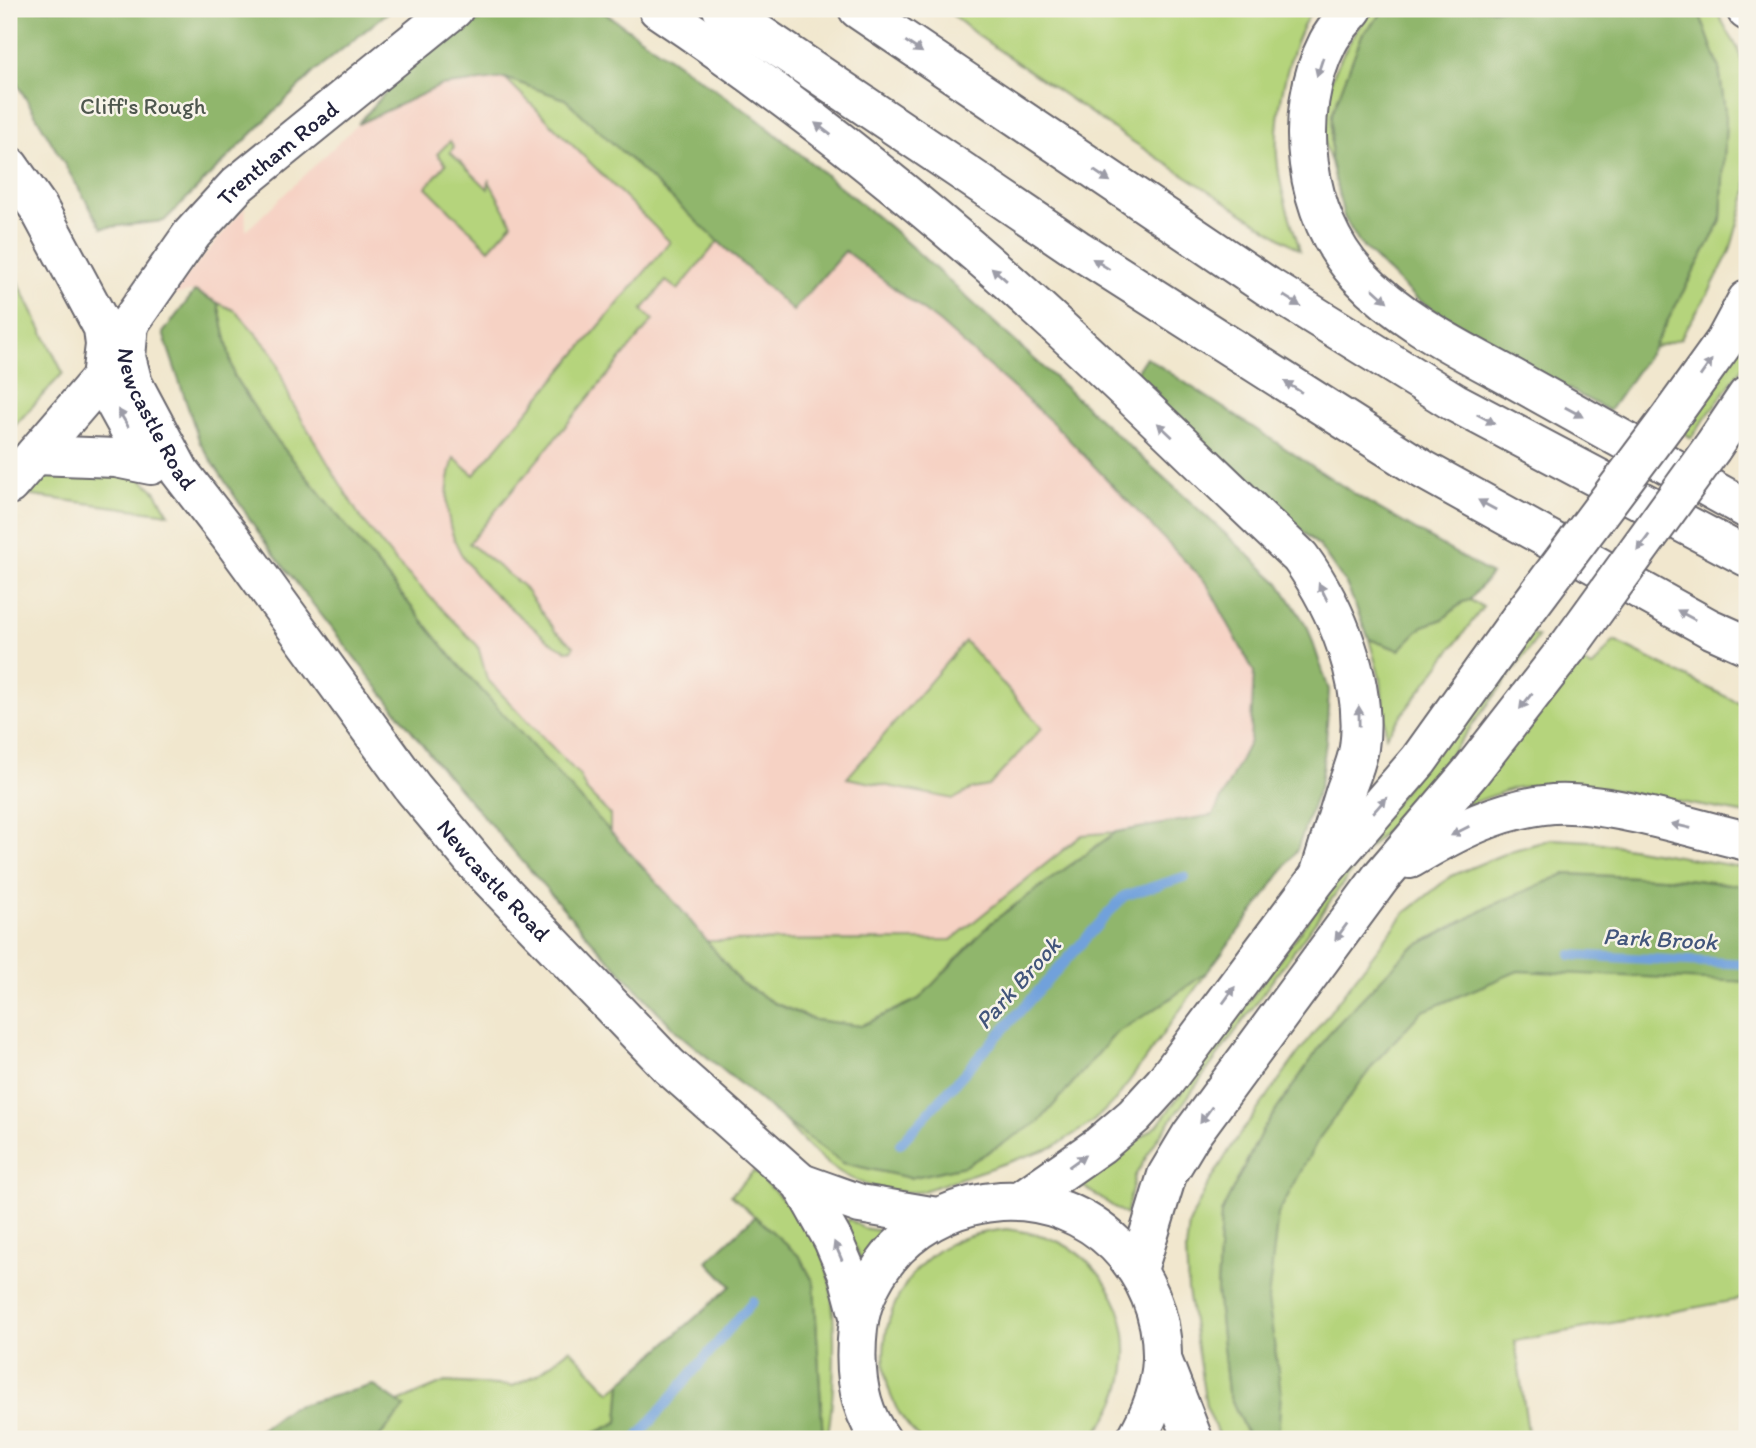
<svg xmlns="http://www.w3.org/2000/svg" width="1756" height="1448" font-family="Itim,sans-serif">
<rect width="100%" height="100%" fill="#f7f3e8"/>
<filter id="ink" filterUnits="userSpaceOnUse"><feTurbulence type="fractalNoise" baseFrequency=".0143" numOctaves="2"/><feDisplacementMap in="SourceGraphic" scale="14" xChannelSelector="R" yChannelSelector="G"/><feConvolveMatrix kernelMatrix="1 2 1 2 8 2 1 2 1" color-interpolation-filters="sRGB"/></filter>
<filter id="wash" filterUnits="userSpaceOnUse"><feTurbulence type="fractalNoise" baseFrequency=".00686" numOctaves="4" result="noise"/><feDisplacementMap in="SourceGraphic" scale="28" xChannelSelector="R" yChannelSelector="G"/><feGaussianBlur stdDeviation="1.57" result="paint"/><feColorMatrix in="noise" values="0 0 0 0 0 0 0 0 0 0 0 0 0 0 0 0 0 1.4 0 .05"/><feComposite in="paint" operator="in"/></filter>
<g filter="url(#wash)">
<rect width="100%" height="100%" fill="#f1e7ce"/>
<polygon fill="#f6d2c4" points="505,78 565,99 793,310 845,251 940,323 1054,424 1207,584 1254,672 1250,741 1214,816 1082,835 951,940 706,941 455,661 195,291 171,295 245,207 246,231 358,124 440,86"/>
<g fill="#b5d47c" stroke="#6c7b5c" stroke-width="2">
<path d="M945,9L1052,14L1120,9H1313C1288,45 1272,123 1278,166C1281,194 1292,223 1300,250L1124,136L977,35Z"/>
<path d="M1373,9H1386L1362,35L1332,114L1331,162C1328,154 1323,144 1323,135C1320,89 1345,43 1373,9Z"/>
<polygon points="1694,9 1715,9 1738,49 1747,77 1747,191 1730,251 1710,290 1680,339 1653,348 1721,221 1726,119 1719,67 1700,15"/>
<path d="M505,78L565,99L719,240L678,290L666,281L642,310L653,320L469,543L523,586L555,631L574,646L571,651C556,649 539,632 527,622C470,576 430,536 454,458L474,475L670,242Z"/>
<polygon points="450,141 454,147 450,152 488,189 489,181 512,223 489,249 426,187 446,164 437,154"/>
<polygon points="9,264 63,373 9,432"/>
<polygon points="218,303 236,311 273,353 291,401 360,517 396,562 478,646 487,679 580,776 586,790 610,815 610,833 455,661 268,429 234,376"/>
<polygon points="1747,322 1747,361 1691,438 1675,425"/>
<polygon points="49,473 136,474 155,491 169,514 25,495"/>
<polygon points="1470,600 1483,607 1386,736 1381,682 1369,639 1399,650 1423,626 1443,619 1464,601"/>
<path d="M1522,630L1538,637C1484,710 1431,785 1368,849L1158,1138L1135,1176L1126,1215L1078,1183L1157,1126Z"/>
<polygon points="965,641 1042,728 989,786 972,789 954,799 847,778"/>
<polygon points="1614,641 1747,707 1747,814 1591,786 1553,783 1514,788 1464,806 1578,659 1592,668"/>
<polygon points="1116,832 992,922 919,999 861,1026 815,1020 774,1003 740,982 706,941 951,940 1082,835"/>
<polygon points="1552,839 1590,841 1747,868 1747,886 1686,879 1565,874 1493,905 1410,949 1331,1031 1262,1131 1221,1213 1217,1290 1228,1392 1249,1439 1220,1439 1206,1406 1188,1290 1186,1250 1189,1224 1205,1190 1233,1144 1297,1055 1405,913 1451,876 1511,851"/>
<polygon points="1747,941 1747,1298 1515,1341 1529,1439 1278,1439 1257,1377 1283,1139 1440,967"/>
<path d="M1208,971L1115,1101L1090,1124L1053,1147L920,1192C856,1194 824,1166 784,1120L843,1163L910,1178L1086,1065L1116,1032L1163,1004Z"/>
<path d="M754,1171C778,1195 805,1217 820,1248C840,1287 835,1396 827,1439H823L814,1283L800,1257L731,1195Z"/>
<polygon points="849,1219 863,1228 886,1232 862,1262 844,1225"/>
<path d="M1007,1229C1025,1232 1043,1234 1059,1242C1135,1280 1148,1380 1090,1439H921C864,1390 877,1299 932,1255C954,1237 980,1232 1007,1229Z"/>
<polygon points="570,1349 610,1392 621,1383 618,1422 587,1437 555,1439 367,1439 379,1437 405,1407 398,1402 445,1382 513,1386 537,1375"/>
</g>
<g fill="#90b66c" stroke="#596c54" stroke-width="2">
<polygon points="9,9 392,9 314,72 164,221 102,228 9,70"/>
<polygon points="497,9 599,9 756,118 892,229 1279,583 1308,628 1329,690 1326,742 1320,785 1297,850 1259,904 1208,971 1163,1004 1116,1033 1040,1121 965,1166 910,1178 843,1163 784,1120 678,1033 590,939 437,763 266,544 200,443 163,333 195,291 218,303 234,376 268,429 455,661 679,907 740,982 774,1003 815,1020 861,1026 919,999 992,922 1116,832 1213,815 1250,741 1254,672 1207,584 1054,424 940,323 845,251 793,311 565,99 505,78 440,86 358,124 407,67"/>
<polygon points="1386,9 1694,9 1700,15 1719,67 1726,119 1721,221 1653,348 1609,411 1492,348 1414,297 1359,243 1344,217 1331,162 1332,114 1362,35"/>
<polygon points="1146,357 1361,498 1491,574 1470,600 1463,602 1443,619 1423,626 1399,650 1369,639 1347,586 1319,546 1131,380"/>
<polygon points="1565,874 1686,879 1747,886 1747,982 1518,971 1421,1012 1377,1060 1318,1140 1278,1214 1268,1300 1281,1392 1278,1439 1249,1439 1228,1392 1217,1290 1221,1213 1262,1131 1331,1031 1410,949 1493,905"/>
<polygon points="755,1216 800,1257 814,1283 823,1439 555,1439 587,1437 618,1422 621,1383 731,1286 707,1261"/>
<polygon points="373,1385 405,1407 379,1437 248,1439 289,1408"/>
</g>
<g fill="none" stroke-linecap="round" stroke-linejoin="round">
<g stroke="#71a1db" stroke-width="10">
<polyline points="1571,955 1747,964"/>
<polyline points="900,1144 1124,896 1184,877"/>
<polyline points="636,1439 753,1301"/>
</g>
</g>
</g>
<g filter="url(#ink)">
<g fill="none" stroke-linecap="round" stroke-linejoin="round">
<defs>
<g id="secondary">
<polyline points="35,455 116,458 151,465"/>
<polyline points="9,485 101,378"/>
</g>
<g id="primary">
<polyline points="9,166 38,207 103,328 105,345 101,378"/>
<polyline points="1162,1359 1193,1439"/>
</g>
<g id="trunk">
<path id="s1" d="M129,324L126,357L133,384L180,472L231,538L413,788L478,866L669,1066L801,1183L833,1240L848,1275L859,1316"/>
<path id="s2" d="M133,436L101,378L129,324L192,234L237,185L454,9"/>
<polyline points="801,1183 860,1204 937,1217"/>
<path d="M881,1439C857,1408 854,1365 858,1328C861,1298 877,1269 897,1248C925,1220 961,1204 1001,1201C1090,1196 1164,1269 1162,1359C1161,1388 1150,1415 1136,1439"/>
</g>
<g id="motorway">
<path d="M658,9C778,89 891,179 1000,274C1103,365 1200,463 1300,557C1337,608 1368,684 1359,748C1357,761 1351,776 1346,789C1337,818 1328,847 1319,876"/>
<polyline points="722,9 1077,249 1422,469 1709,628 1747,645"/>
<polyline points="858,9 1267,286 1454,402 1747,557"/>
<path d="M1353,9C1345,19 1334,30 1328,42C1291,114 1304,216 1358,275C1404,324 1468,353 1525,385C1599,426 1673,467 1747,509"/>
<polyline points="1746,9 1747,11"/>
<polyline points="1666,423 1725,341 1747,300"/>
<polyline points="1712,448 1747,396"/>
<path d="M1410,859C1455,832 1500,808 1553,804C1605,800 1694,829 1747,841"/>
<polyline points="1021,1200 1100,1145 1134,1116 1164,1083 1319,876 1419,760 1519,620"/>
<polyline points="1138,1270 1167,1175 1191,1135 1381,877 1470,773 1568,647"/>
</g>
</defs>
<use href="#secondary" stroke="#6a676e" stroke-width="42"/>
<use href="#primary" stroke="#6a676e" stroke-width="42"/>
<use href="#trunk" stroke="#6a676e" stroke-width="42"/>
<use href="#motorway" stroke="#6a676e" stroke-width="42"/>
<use href="#secondary" stroke="#fff" stroke-width="38"/>
<use href="#primary" stroke="#fff" stroke-width="38"/>
<use href="#trunk" stroke="#fff" stroke-width="38"/>
<use href="#motorway" stroke="#fff" stroke-width="38"/>
<defs>
<g id="motorway-bridge">
<polyline points="1519,620 1666,423"/>
<polyline points="1568,647 1712,448"/>
</g>
</defs>
<use href="#motorway-bridge" stroke="#6a676e" stroke-width="42" stroke-linecap="butt"/>
<use href="#motorway-bridge" stroke="#fff" stroke-width="38"/>
</g>
<defs><path id="oneway-solid" d="M-6-.8H1V-3.2L6.5 0L1 3.2V.8H-6Z" transform="scale(1.75)"/></defs>
<g fill="#9c9ca7">
<use href="#oneway-solid" transform="translate(914 47) rotate(34)"/>
<use href="#oneway-solid" transform="translate(1320 67) rotate(108)"/>
<use href="#oneway-solid" transform="translate(823 129) rotate(-143)"/>
<use href="#oneway-solid" transform="translate(1102 176) rotate(34)"/>
<use href="#oneway-solid" transform="translate(1101 264) rotate(-148)"/>
<use href="#oneway-solid" transform="translate(999 274) rotate(-139)"/>
<use href="#oneway-solid" transform="translate(1380 295) rotate(42)"/>
<use href="#oneway-solid" transform="translate(1292 301) rotate(32)"/>
<use href="#oneway-solid" transform="translate(1706 368) rotate(-55)"/>
<use href="#oneway-solid" transform="translate(1293 387) rotate(-148)"/>
<use href="#oneway-solid" transform="translate(1574 412) rotate(29)"/>
<use href="#oneway-solid" transform="translate(123 418) rotate(-121)"/>
<use href="#oneway-solid" transform="translate(1486 419) rotate(28)"/>
<use href="#oneway-solid" transform="translate(1165 430) rotate(-137)"/>
<use href="#oneway-solid" transform="translate(1487 505) rotate(-151)"/>
<use href="#oneway-solid" transform="translate(1643 543) rotate(126)"/>
<use href="#oneway-solid" transform="translate(1323 592) rotate(-116)"/>
<use href="#oneway-solid" transform="translate(1686 615) rotate(-151)"/>
<use href="#oneway-solid" transform="translate(1526 701) rotate(128)"/>
<use href="#oneway-solid" transform="translate(1359 716) rotate(-91)"/>
<use href="#oneway-solid" transform="translate(1380 805) rotate(-49)"/>
<use href="#oneway-solid" transform="translate(1681 826) rotate(-167)"/>
<use href="#oneway-solid" transform="translate(1460 831) rotate(153)"/>
<use href="#oneway-solid" transform="translate(1341 932) rotate(126)"/>
<use href="#oneway-solid" transform="translate(1229 995) rotate(-54)"/>
<use href="#oneway-solid" transform="translate(1206 1115) rotate(126)"/>
<use href="#oneway-solid" transform="translate(1077 1161) rotate(-35)"/>
<use href="#oneway-solid" transform="translate(838 1251) rotate(-113)"/>
</g>
</g>
<g text-anchor="middle" stroke-width="5" stroke-linejoin="round" paint-order="stroke">
<g font-size="23" fill="#4e574e" stroke="#f7f3e8">
<text x="143" y="114">Cliff's Rough</text>
</g>
<g font-size="23" fill="#22223b" stroke="#f7f3e8">
<text dy="8" stroke="none"><textPath href="#s2" startOffset="355">Trentham Road</textPath></text>
<text dy="8" stroke="none"><textPath href="#s1" startOffset="102">Newcastle Road</textPath></text>
<text dy="8" stroke="none"><textPath href="#s1" startOffset="676">Newcastle Road</textPath></text>
</g>
<g font-size="24" font-style="italic" fill="#42557b" stroke="#f7f3e8">
<text transform="translate(1660 939) rotate(3)" y="8">Park Brook</text>
<text transform="translate(1018 983) rotate(-48)" y="8">Park Brook</text>
</g>
</g>
<rect width="1756" height="1448" fill="none" stroke="#f7f3e8" stroke-width="35"/>
</svg>
